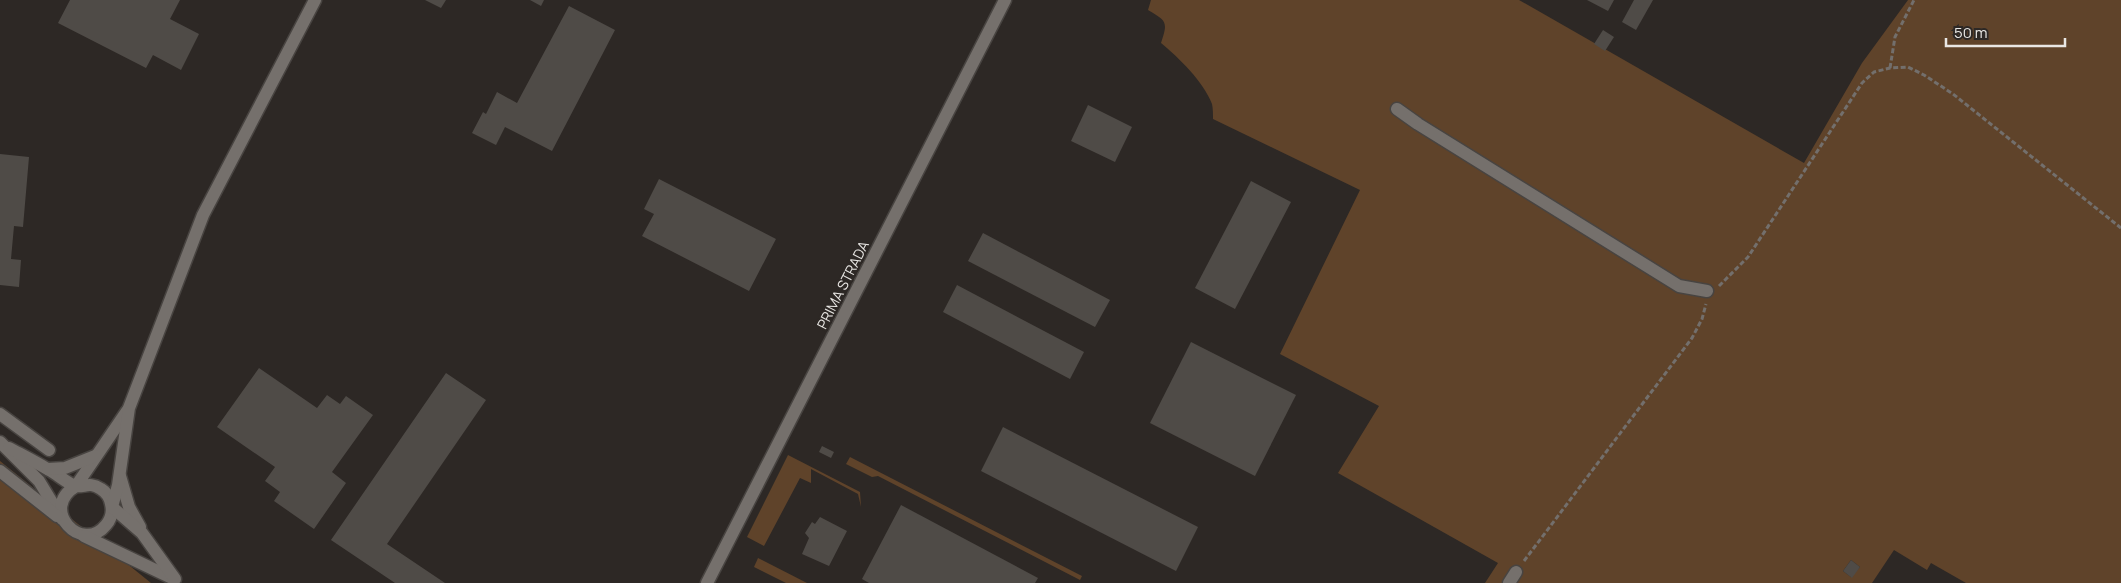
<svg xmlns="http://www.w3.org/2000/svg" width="2121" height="583" font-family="Manrope,sans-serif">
<rect width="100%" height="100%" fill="#2d2825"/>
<g fill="#5f432a" fill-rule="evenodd">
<path d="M1151,0H1519L1804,163L1862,63L1908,0H2121V583H1966L1931,563L1927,570L1894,550L1872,583H1485L1498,563L1338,473L1379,406L1280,354L1360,190L1213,119C1213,115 1213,108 1212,104C1204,82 1178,57 1161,43C1168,22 1167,21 1148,10ZM1851,560L1860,567L1851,577L1843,571Z"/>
<polygon points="788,455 860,492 861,507 858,494 811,469 811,483 800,478 764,546 747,537"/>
<polygon points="850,457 1082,576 1080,580 878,476 872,477 846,464"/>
<polygon points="0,461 151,583 0,583"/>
<polygon points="758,558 807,583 786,583 754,567"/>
</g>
<g fill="#4f4b47">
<polygon points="70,0 180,0 170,19 199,34 181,70 153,55 146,68 58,23"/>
<polygon points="425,0 446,0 441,8"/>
<polygon points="530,0 544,0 541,6"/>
<polygon points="1587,0 1614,0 1608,11"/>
<polygon points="1634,0 1653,0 1636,30 1622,22"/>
<polygon points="569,6 615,30 552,151 505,127 496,145 472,133 483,112 486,114 497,92 517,103"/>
<polygon points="1603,30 1614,37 1605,51 1594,44"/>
<polygon points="1088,105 1132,127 1115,162 1071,141"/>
<polygon points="0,154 29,157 23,227 14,226 11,259 21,260 19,287 0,285"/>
<polygon points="659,179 776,239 749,291 642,236 654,214 644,209"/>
<polygon points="1251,181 1291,202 1235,309 1195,288"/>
<polygon points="983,233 1110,300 1095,327 968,261"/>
<polygon points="957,285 1084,352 1070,379 943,312"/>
<polygon points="1191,342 1296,395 1255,476 1150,423"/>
<polygon points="259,368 317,408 327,395 340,404 346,396 373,415 332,472 346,483 314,529 274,501 280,492 265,481 275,467 217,427"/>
<polygon points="446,373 486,400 387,544 445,583 395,583 331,540"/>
<polygon points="1003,427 1198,527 1176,571 981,471"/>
<polygon points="822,446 834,452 831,458 819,452"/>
<polygon points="901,505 1038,578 1035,583 869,583 862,579"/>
<polygon points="820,517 847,531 829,566 802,554 809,538 805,533 812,522 815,524"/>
<polygon points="1851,560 1860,567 1852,578 1843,571"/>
</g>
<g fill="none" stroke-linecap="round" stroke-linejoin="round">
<defs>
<g id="minor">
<polyline points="1397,109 1418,124 1679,286 1707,291"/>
<polyline points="0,414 49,450"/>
<polyline points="0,442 39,481 62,519"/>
<path d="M9,448C22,455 36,462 49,470C57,474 67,483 75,486C84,488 89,481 101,489C106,492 110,498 111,504C113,512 111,519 106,525C82,555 38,509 76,486L127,411"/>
<polyline points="48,469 65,468 95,456"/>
<polyline points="0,471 57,516"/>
<polyline points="120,476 129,507 140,527"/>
<polyline points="84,536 174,579"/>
<polyline points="175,579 142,533 112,507 118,485 129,408 203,215 315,0"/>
<polyline points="707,583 1005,0"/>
<polyline points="1509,583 1516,572"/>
</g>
</defs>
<use href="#minor" stroke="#484441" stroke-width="15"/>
<g stroke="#736f6c" stroke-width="3" stroke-dasharray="5 2.5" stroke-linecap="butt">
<polyline points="1890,68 1895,37 1914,0"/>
<polyline points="1719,286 1748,257 1862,83 1874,72 1890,68 1908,67 1924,75 1953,94 2121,228"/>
<polyline points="1524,561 1692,338 1702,319 1706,304"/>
</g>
<use href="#minor" stroke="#75706c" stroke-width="12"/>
</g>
<g text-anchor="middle" stroke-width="4.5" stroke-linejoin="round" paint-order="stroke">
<g font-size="14" fill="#e9e7e4" stroke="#2d2825">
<text transform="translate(843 285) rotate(-63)" y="5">PRIMA STRADA</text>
</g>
</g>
<path d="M1946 38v8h119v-8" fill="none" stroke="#e9e7e4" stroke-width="2.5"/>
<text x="1954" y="38" font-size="15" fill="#e9e7e4" stroke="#2d2825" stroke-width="4" paint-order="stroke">50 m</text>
</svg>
